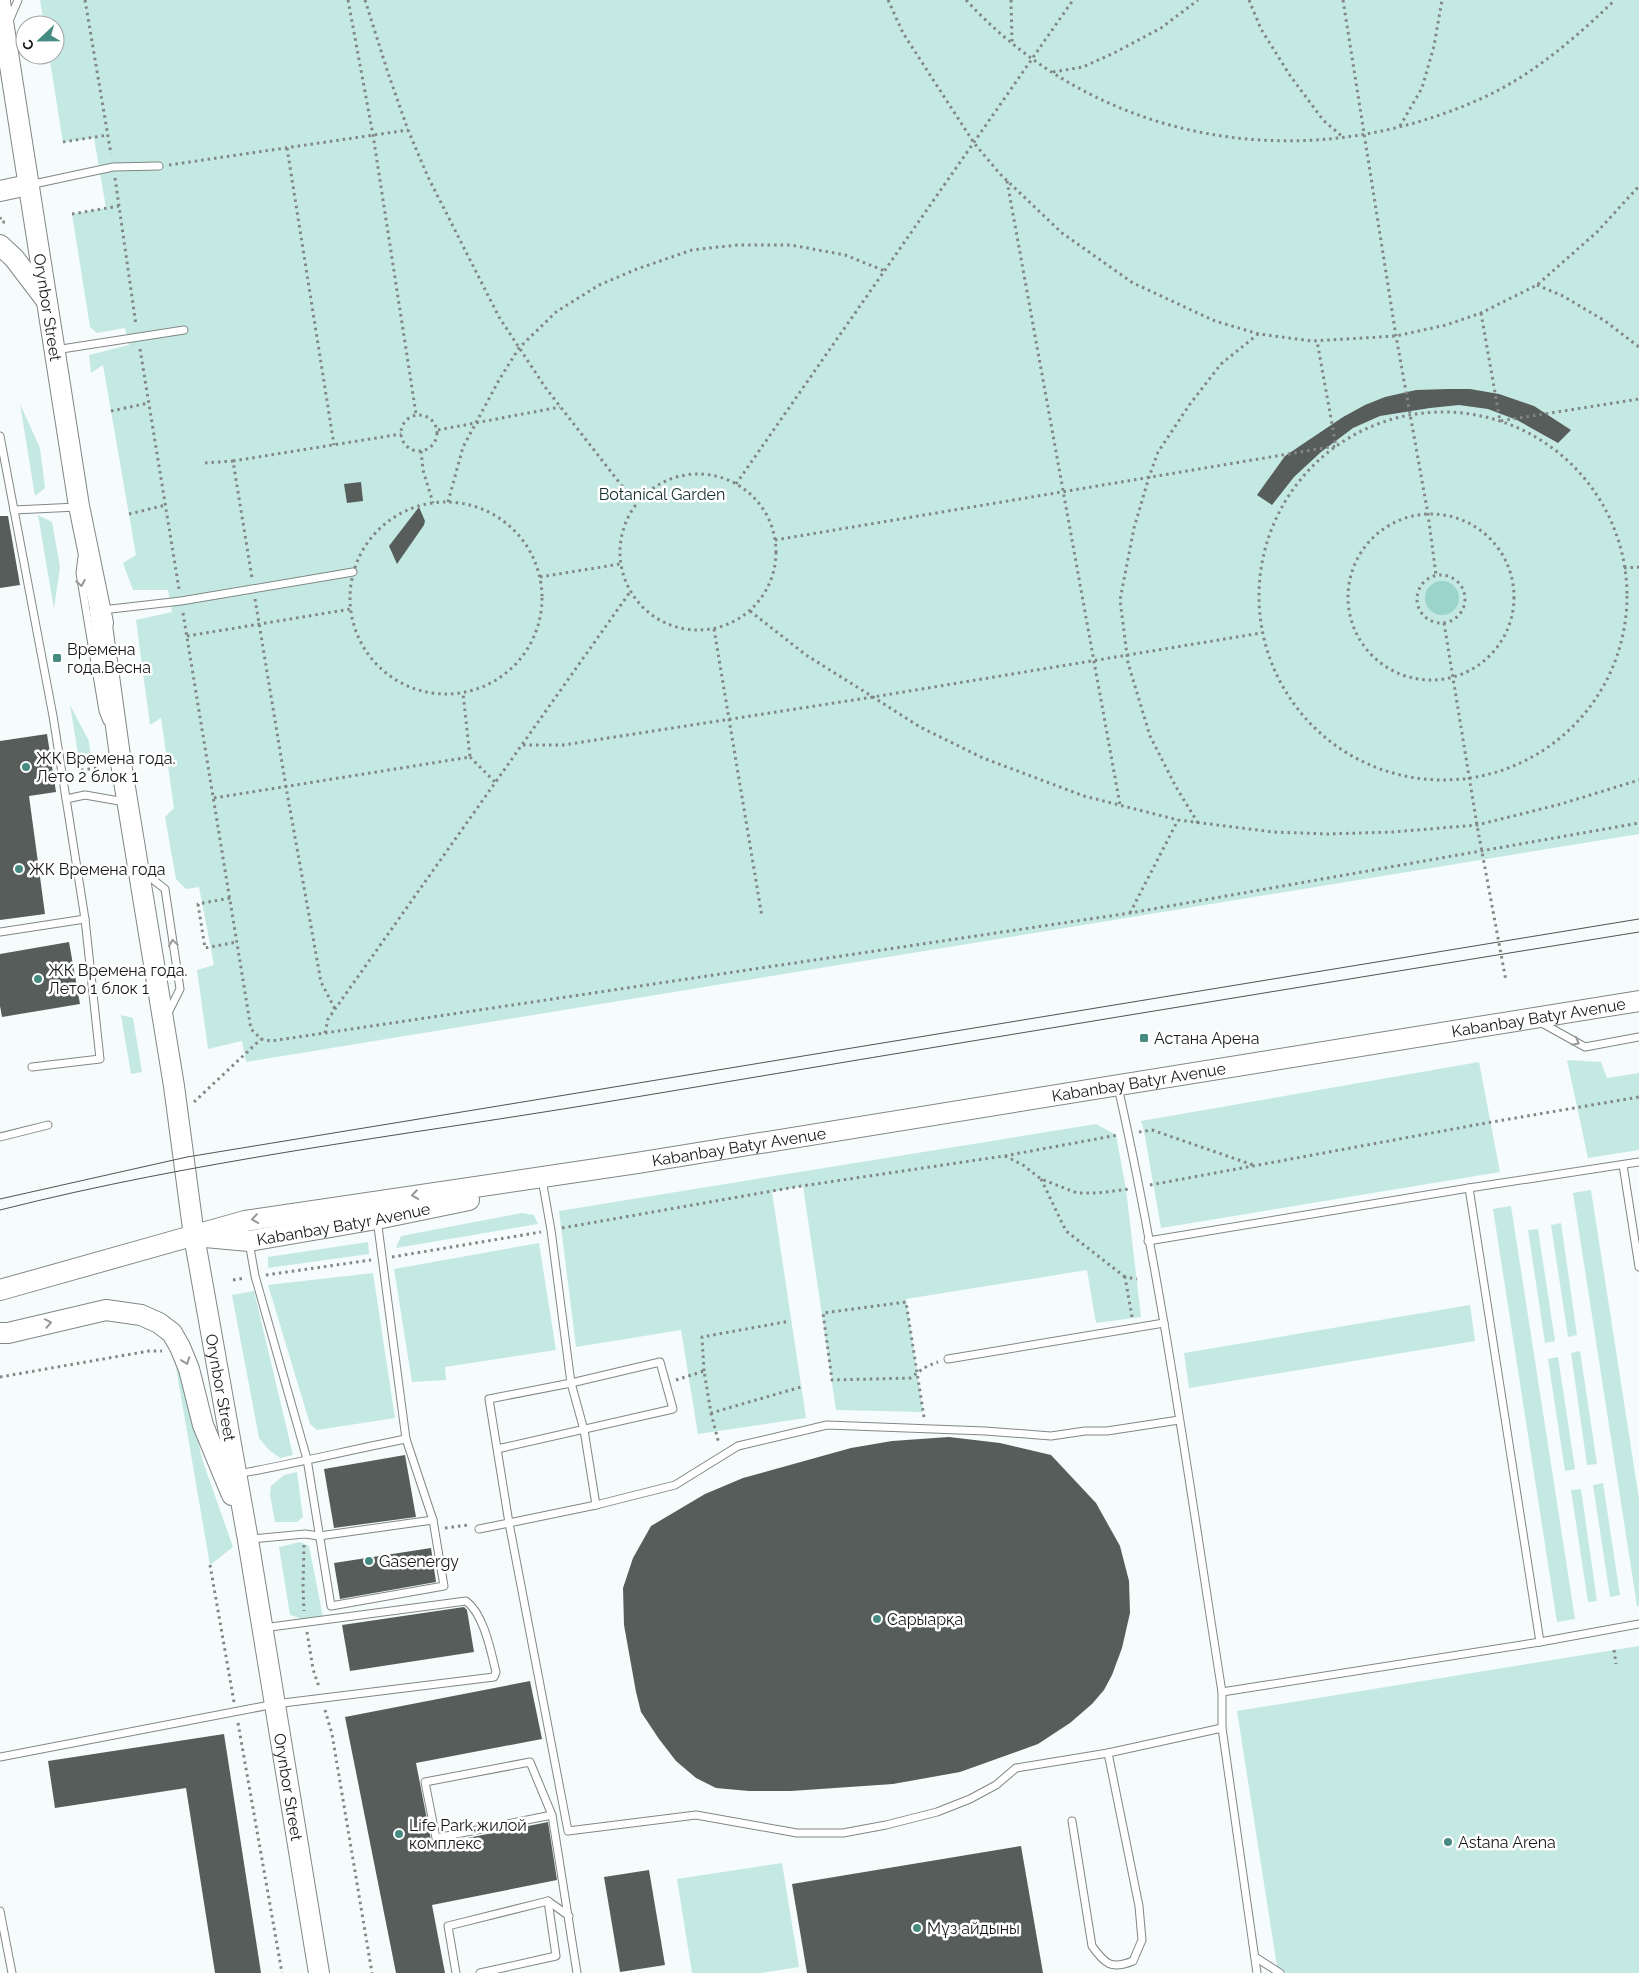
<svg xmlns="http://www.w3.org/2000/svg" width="1639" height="1973" font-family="Raleway,sans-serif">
<rect width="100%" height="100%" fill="#f5fcfb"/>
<g fill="#c4e9e2">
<polygon points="40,0 1639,0 1639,834 246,1062 242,1041 208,1049 197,970 214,965 199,887 186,889 176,879 165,817 174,808 161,718 150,725 136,620 172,612 168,590 133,590 123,563 136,555 103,365 91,373 89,355 129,345 125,328 97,333 90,327 72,214 106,208 94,138 63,142 49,55 55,55 55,25 44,25"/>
<polygon points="20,404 40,448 45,488 35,496"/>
<polygon points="38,515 52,522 60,567 54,609"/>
<polygon points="70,705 89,741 91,760 79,760"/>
<polygon points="121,1015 133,1018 142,1072 131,1074"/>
<polygon points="1567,1060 1601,1062 1607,1078 1639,1073 1639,1150 1588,1158"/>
<polygon points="1479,1062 1500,1172 1161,1228 1144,1131 1141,1121"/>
<polygon points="1096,1124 1116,1135 1126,1189 1141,1317 1096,1323 1087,1270 906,1299 923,1412 836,1410 803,1186 772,1192 806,1418 698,1434 681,1330 576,1347 559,1211"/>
<polygon points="1591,1190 1639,1499 1639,1606 1637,1606 1573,1193"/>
<polygon points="1511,1206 1575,1619 1557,1622 1493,1209"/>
<polygon points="522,1213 534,1215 538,1224 396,1248 401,1236"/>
<polygon points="1561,1223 1577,1335 1568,1337 1551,1225"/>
<polygon points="1538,1229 1555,1341 1545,1343 1528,1230"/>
<polygon points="368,1242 369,1254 268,1268 268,1257"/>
<polygon points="539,1243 556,1350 445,1367 446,1380 412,1382 394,1269"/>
<polygon points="373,1273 395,1418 317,1430 310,1424 268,1285"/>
<polygon points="254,1291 293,1455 280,1458 269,1450 259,1438 232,1295"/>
<polygon points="1470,1305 1475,1341 1189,1388 1184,1353"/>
<polygon points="173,1350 189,1400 202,1459 233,1547 210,1565"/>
<polygon points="1580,1351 1597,1464 1587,1465 1571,1353"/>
<polygon points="1558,1357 1575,1469 1565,1471 1548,1359"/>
<polygon points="297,1472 303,1517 297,1522 275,1522 270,1495 271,1486 284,1475"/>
<polygon points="1603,1483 1620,1595 1610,1597 1593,1485"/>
<polygon points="1581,1489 1597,1601 1588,1602 1571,1490"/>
<polygon points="300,1542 309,1546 323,1617 305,1620 290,1615 279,1547"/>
<polygon points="1639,1646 1639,1973 1278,1973 1237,1711"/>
<polygon points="782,1863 799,1967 761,1973 692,1973 677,1879"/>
</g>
<circle fill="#9bd4ca" cx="1442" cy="598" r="17"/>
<g fill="#575d5b">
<polygon points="1448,389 1470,389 1499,394 1534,406 1571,430 1558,443 1517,420 1488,409 1459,405 1430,408 1380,416 1353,428 1321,452 1294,477 1272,505 1257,495 1285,456 1343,417 1365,405 1385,397 1416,390"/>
<polygon points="361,482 363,501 347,503 344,484"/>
<polygon points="419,507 425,521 424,525 397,564 389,546"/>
<polygon points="0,516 8,516 20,585 0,588"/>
<polygon points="47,734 56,792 29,796 45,914 0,920 0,741"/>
<polygon points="69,942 80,1004 2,1017 0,1006 0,954"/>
<polygon points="949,1437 1000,1443 1051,1455 1096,1503 1120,1546 1129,1581 1130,1613 1122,1648 1112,1675 1104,1690 1092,1704 1070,1723 1038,1744 960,1772 893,1784 791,1791 749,1791 716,1788 696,1778 676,1761 659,1739 641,1712 636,1692 624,1625 623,1588 633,1558 651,1526 705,1494 743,1478 851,1448 892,1441"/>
<polygon points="405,1455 416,1517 334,1528 324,1469"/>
<polygon points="431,1548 436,1582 340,1599 334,1563"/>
<polygon points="464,1607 467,1610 474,1652 350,1671 342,1625"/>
<polygon points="530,1681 542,1739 416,1763 432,1845 548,1822 557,1880 432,1905 445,1973 396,1973 345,1717"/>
<polygon points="224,1734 261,1973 215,1973 186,1788 55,1808 48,1761"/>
<polygon points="1021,1846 1043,1973 807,1973 792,1884"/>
<polygon points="649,1870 665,1965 620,1972 604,1877"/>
</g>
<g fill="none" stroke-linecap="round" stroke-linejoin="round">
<defs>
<g id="lane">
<polyline points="9,21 18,0"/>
<polyline points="29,185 113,167 159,166"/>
<polyline points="55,350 184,330"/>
<polyline points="0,436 53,716 85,919 100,1059 32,1067"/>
<polyline points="14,510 77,507"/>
<polyline points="82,557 80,573 103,711 107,721"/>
<polyline points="102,610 181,601 353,572"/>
<polyline points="66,799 85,795 125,802"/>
<polyline points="142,871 165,889 180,989 167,1015"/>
<polyline points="0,932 85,919"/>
<polyline points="1540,1022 1585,1047 1639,1037"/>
<path d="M1118,1087C1163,1287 1190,1490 1222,1692V1728L1257,1973"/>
<polyline points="0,1137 48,1125"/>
<polyline points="1623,1165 1639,1267"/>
<polyline points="543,1185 551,1230 571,1383 584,1430 596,1505 509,1523 568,1831 696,1815 797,1833 843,1833 886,1825 937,1812 970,1799 996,1785 1016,1768 1108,1753"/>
<polyline points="1469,1188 1540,1642"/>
<polyline points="1148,1241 1469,1188 1639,1162"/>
<polyline points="249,1242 255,1276 307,1459 331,1606 444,1586 433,1520 406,1439"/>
<polyline points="948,1359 1164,1323"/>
<path d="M237,1474C294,1464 349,1450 406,1439L377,1219"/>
<polyline points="596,1505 675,1485 738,1446 827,1425 985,1431 1051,1436 1085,1431 1107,1431 1179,1420"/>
<polyline points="479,1529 509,1523 489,1399 571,1383 660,1362 673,1409 497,1449"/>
<polyline points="251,1539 305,1534 319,1536 433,1520"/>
<polyline points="1222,1692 1540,1642 1639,1624"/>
<path d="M0,1757L275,1704L494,1677L496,1672C491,1652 484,1614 466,1601L263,1628"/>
<polyline points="552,1815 436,1838 425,1782 530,1762 552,1815 577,1973"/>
<path d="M1072,1821L1092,1946C1105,1964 1111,1970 1133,1961L1142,1940L1139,1906L1108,1753L1222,1728"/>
<polyline points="0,1911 12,1973"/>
<polyline points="1255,1957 1280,1973"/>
<polyline points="456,1973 448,1926 548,1901 569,1916"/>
<polyline points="480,1973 556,1956 548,1901"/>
</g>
<g id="secondary">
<path id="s1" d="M0,2L79,506L103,623"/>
<polyline points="0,191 28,185"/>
<polyline points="0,245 14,258 46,300"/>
<path id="s2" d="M100,611L121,763L174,1086L194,1236L248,1540L319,1973"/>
<path id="s3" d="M205,1237L249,1241L377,1219L469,1200"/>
<path id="s4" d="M0,1290L245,1221L637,1163L1639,1001"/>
<polyline points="0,1333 8,1333 106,1310 141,1315 159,1323 172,1333 180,1347 189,1369 203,1425 232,1495"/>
</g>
</defs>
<use href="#lane" stroke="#818786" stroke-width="9"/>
<use href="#secondary" stroke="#818786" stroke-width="22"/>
<g stroke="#828786" stroke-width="3" stroke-dasharray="2.5 4" stroke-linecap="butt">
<polyline points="85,0 111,154"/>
<polyline points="348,0 373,135 416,414"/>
<polyline points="365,0 388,73 408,130 428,177 499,317 545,387 636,504"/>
<polyline points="888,0 903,33 974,143 1000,174 1062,233 1133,283 1215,321 1259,334 1312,341 1396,336 1446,325 1481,313 1537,285 1597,232 1639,186"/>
<path d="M966,0C1099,144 1301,178 1478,100C1531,77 1574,39 1615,0"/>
<polyline points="1011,0 1012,42"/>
<polyline points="1249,0 1261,29 1289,74 1323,120 1344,138"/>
<polyline points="1343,0 1396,336 1428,514 1436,575"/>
<polyline points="1053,72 1083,67 1116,52 1161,28 1198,0"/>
<polyline points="1400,126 1422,88 1434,46 1442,0"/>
<polyline points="63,142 108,135"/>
<polyline points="287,148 334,445"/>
<polyline points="169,165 408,130"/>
<polyline points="115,178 136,325"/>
<polyline points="1007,181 1120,805"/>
<polyline points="72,214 119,206"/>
<polyline points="0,217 1,222 5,222"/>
<polyline points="1537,285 1563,296 1605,321 1639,347"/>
<polyline points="1481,313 1500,421 1639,399"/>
<polyline points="140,349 179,589"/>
<polyline points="111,411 149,403"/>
<circle cx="1443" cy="596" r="184"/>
<circle cx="419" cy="433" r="18"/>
<polyline points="438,430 560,407"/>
<polyline points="421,451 423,470 433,503"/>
<polyline points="233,461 401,434"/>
<polyline points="205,463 233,461 252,578"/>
<circle cx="698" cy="552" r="78"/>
<polyline points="736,484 1073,0"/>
<polyline points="448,502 463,447 499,380 519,348 556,312 599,285 637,269 692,250 737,245 791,245 845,255 885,271"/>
<circle cx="446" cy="598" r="96"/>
<polyline points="129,514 166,505"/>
<circle cx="1431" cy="597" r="83"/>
<polyline points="775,540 1336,446 1317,341"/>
<polyline points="1624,568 1639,567"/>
<circle cx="1441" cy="599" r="24"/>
<polyline points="540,577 620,564"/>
<polyline points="255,599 286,787 321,982 335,1009"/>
<polyline points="750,611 806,655 873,697 920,727 983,758 1084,796 1178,820 1273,832 1327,834 1393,832 1477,825 1561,804 1639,780"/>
<polyline points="183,613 251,1029 261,1039 271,1041 1130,913 1639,823"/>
<polyline points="1444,623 1477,825 1506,981"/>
<polyline points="714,629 762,917"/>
<polyline points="187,636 351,609"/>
<polyline points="523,745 563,745 873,697 1261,633"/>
<polyline points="470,757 496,783"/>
<polyline points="81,770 97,768"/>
<polyline points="214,798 470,757 463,693"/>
<polyline points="1198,823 1176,787 1150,736 1128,663 1120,600 1134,528 1149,477 1158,452 1190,404 1221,364 1258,334"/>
<polyline points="230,898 198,904 205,948 237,942"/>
<polyline points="1130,913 1178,820"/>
<polyline points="325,1033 328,1019 630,592"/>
<polyline points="194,1102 261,1039"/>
<polyline points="1139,1132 1152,1130 1256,1166"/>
<polyline points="1005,1156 1023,1165 1041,1179 1077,1193 1098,1193 1129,1189"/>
<polyline points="1041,1179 1066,1231 1125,1277"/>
<polyline points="1150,1185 1486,1123 1639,1097"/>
<polyline points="562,1228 795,1187 1004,1156 1118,1135"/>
<polyline points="392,1257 541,1232"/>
<polyline points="266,1275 371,1260"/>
<polyline points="233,1280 245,1278"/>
<polyline points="1132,1317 1125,1277 1137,1279"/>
<polyline points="704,1371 702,1337 790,1321"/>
<polyline points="0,1377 149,1351 162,1351"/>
<polyline points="676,1380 704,1371 711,1413 801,1387"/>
<polyline points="711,1413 719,1444"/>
<path d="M924,1417L906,1302L823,1313L832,1380L911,1378C920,1370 926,1366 938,1362"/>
<polyline points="445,1528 468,1525"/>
<polyline points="304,1545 303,1588 304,1611"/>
<polyline points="210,1565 234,1702"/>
<polyline points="307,1632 313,1669 319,1687"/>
<polyline points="1614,1650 1616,1664"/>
<polyline points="325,1710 332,1734 372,1973"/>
<polyline points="238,1723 282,1973"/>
</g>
<use href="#lane" stroke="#fff" stroke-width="7"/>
<use href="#secondary" stroke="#fff" stroke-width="20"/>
<g stroke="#505453" stroke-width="1">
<polyline points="0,1199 187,1157 1639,919"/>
<path d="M0,1210C197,1160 400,1136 600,1103C946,1045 1292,988 1639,932"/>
</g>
</g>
<defs><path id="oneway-chevron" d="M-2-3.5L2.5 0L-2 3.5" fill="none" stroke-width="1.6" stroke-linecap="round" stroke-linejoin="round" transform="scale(1.25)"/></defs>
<g stroke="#969797">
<use href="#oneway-chevron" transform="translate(81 583) rotate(80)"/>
<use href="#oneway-chevron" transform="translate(173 943) rotate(-98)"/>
<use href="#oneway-chevron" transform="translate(1576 1042) rotate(29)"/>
<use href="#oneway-chevron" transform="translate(415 1195) rotate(172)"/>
<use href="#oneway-chevron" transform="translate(255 1219) rotate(172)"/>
<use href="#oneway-chevron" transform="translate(48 1323) rotate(-11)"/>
<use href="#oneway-chevron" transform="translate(186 1361) rotate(70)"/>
</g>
<g fill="#468b81" stroke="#fff" stroke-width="2">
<rect x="52" y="653" width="10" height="10" rx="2.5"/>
<circle cx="26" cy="767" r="5"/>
<circle cx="19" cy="869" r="5"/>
<circle cx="38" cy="979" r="5"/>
<rect x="1139" y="1033" width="10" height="10" rx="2.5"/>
<circle cx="369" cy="1561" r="5"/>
<circle cx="877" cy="1619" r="5"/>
<circle cx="399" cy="1834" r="5"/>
<circle cx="1448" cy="1842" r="5"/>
<circle cx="917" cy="1928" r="5"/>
</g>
<g text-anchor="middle" stroke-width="5" stroke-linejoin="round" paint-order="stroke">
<g font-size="16" fill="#161818" stroke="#fff">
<text dy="6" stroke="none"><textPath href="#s1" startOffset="309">Orynbor Street</textPath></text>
<text dy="6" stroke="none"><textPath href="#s4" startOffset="1564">Kabanbay Batyr Avenue</textPath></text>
<text dy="6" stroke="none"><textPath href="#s4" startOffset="1159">Kabanbay Batyr Avenue</textPath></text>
<text dy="6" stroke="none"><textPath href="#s4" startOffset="754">Kabanbay Batyr Avenue</textPath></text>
<text dy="6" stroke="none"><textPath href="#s3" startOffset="140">Kabanbay Batyr Avenue</textPath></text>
<text dy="6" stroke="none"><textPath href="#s2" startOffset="786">Orynbor Street</textPath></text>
<text dy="6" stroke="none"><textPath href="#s2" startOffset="1191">Orynbor Street</textPath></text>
</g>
<g font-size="16" fill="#122f2b" stroke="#fff">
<text x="662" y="500">Botanical Garden</text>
</g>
<g font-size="16" fill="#161818" stroke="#fff" text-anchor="start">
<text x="67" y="655">Времена<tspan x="67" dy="18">года.Весна</tspan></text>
<text x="36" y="764">ЖК Времена года.<tspan x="36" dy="18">Лето 2 блок 1</tspan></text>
<text x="29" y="875">ЖК Времена года</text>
<text x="48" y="976">ЖК Времена года.<tspan x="48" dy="18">Лето 1 блок 1</tspan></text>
<text x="1154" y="1044">Астана Арена</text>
<text x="379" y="1567">Gasenergy</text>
<text x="887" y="1625">Сарыарқа</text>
<text x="409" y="1831">Life Park,жилой<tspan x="409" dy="18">комплекс</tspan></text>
<text x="1458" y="1848">Astana Arena</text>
<text x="927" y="1934">Мұз айдыны</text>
</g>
</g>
<g transform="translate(40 40) rotate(248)"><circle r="24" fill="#ffffff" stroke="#a2a3a3"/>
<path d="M0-4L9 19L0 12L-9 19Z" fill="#468b81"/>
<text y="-8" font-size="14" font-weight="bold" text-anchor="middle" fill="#161818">С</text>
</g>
</svg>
